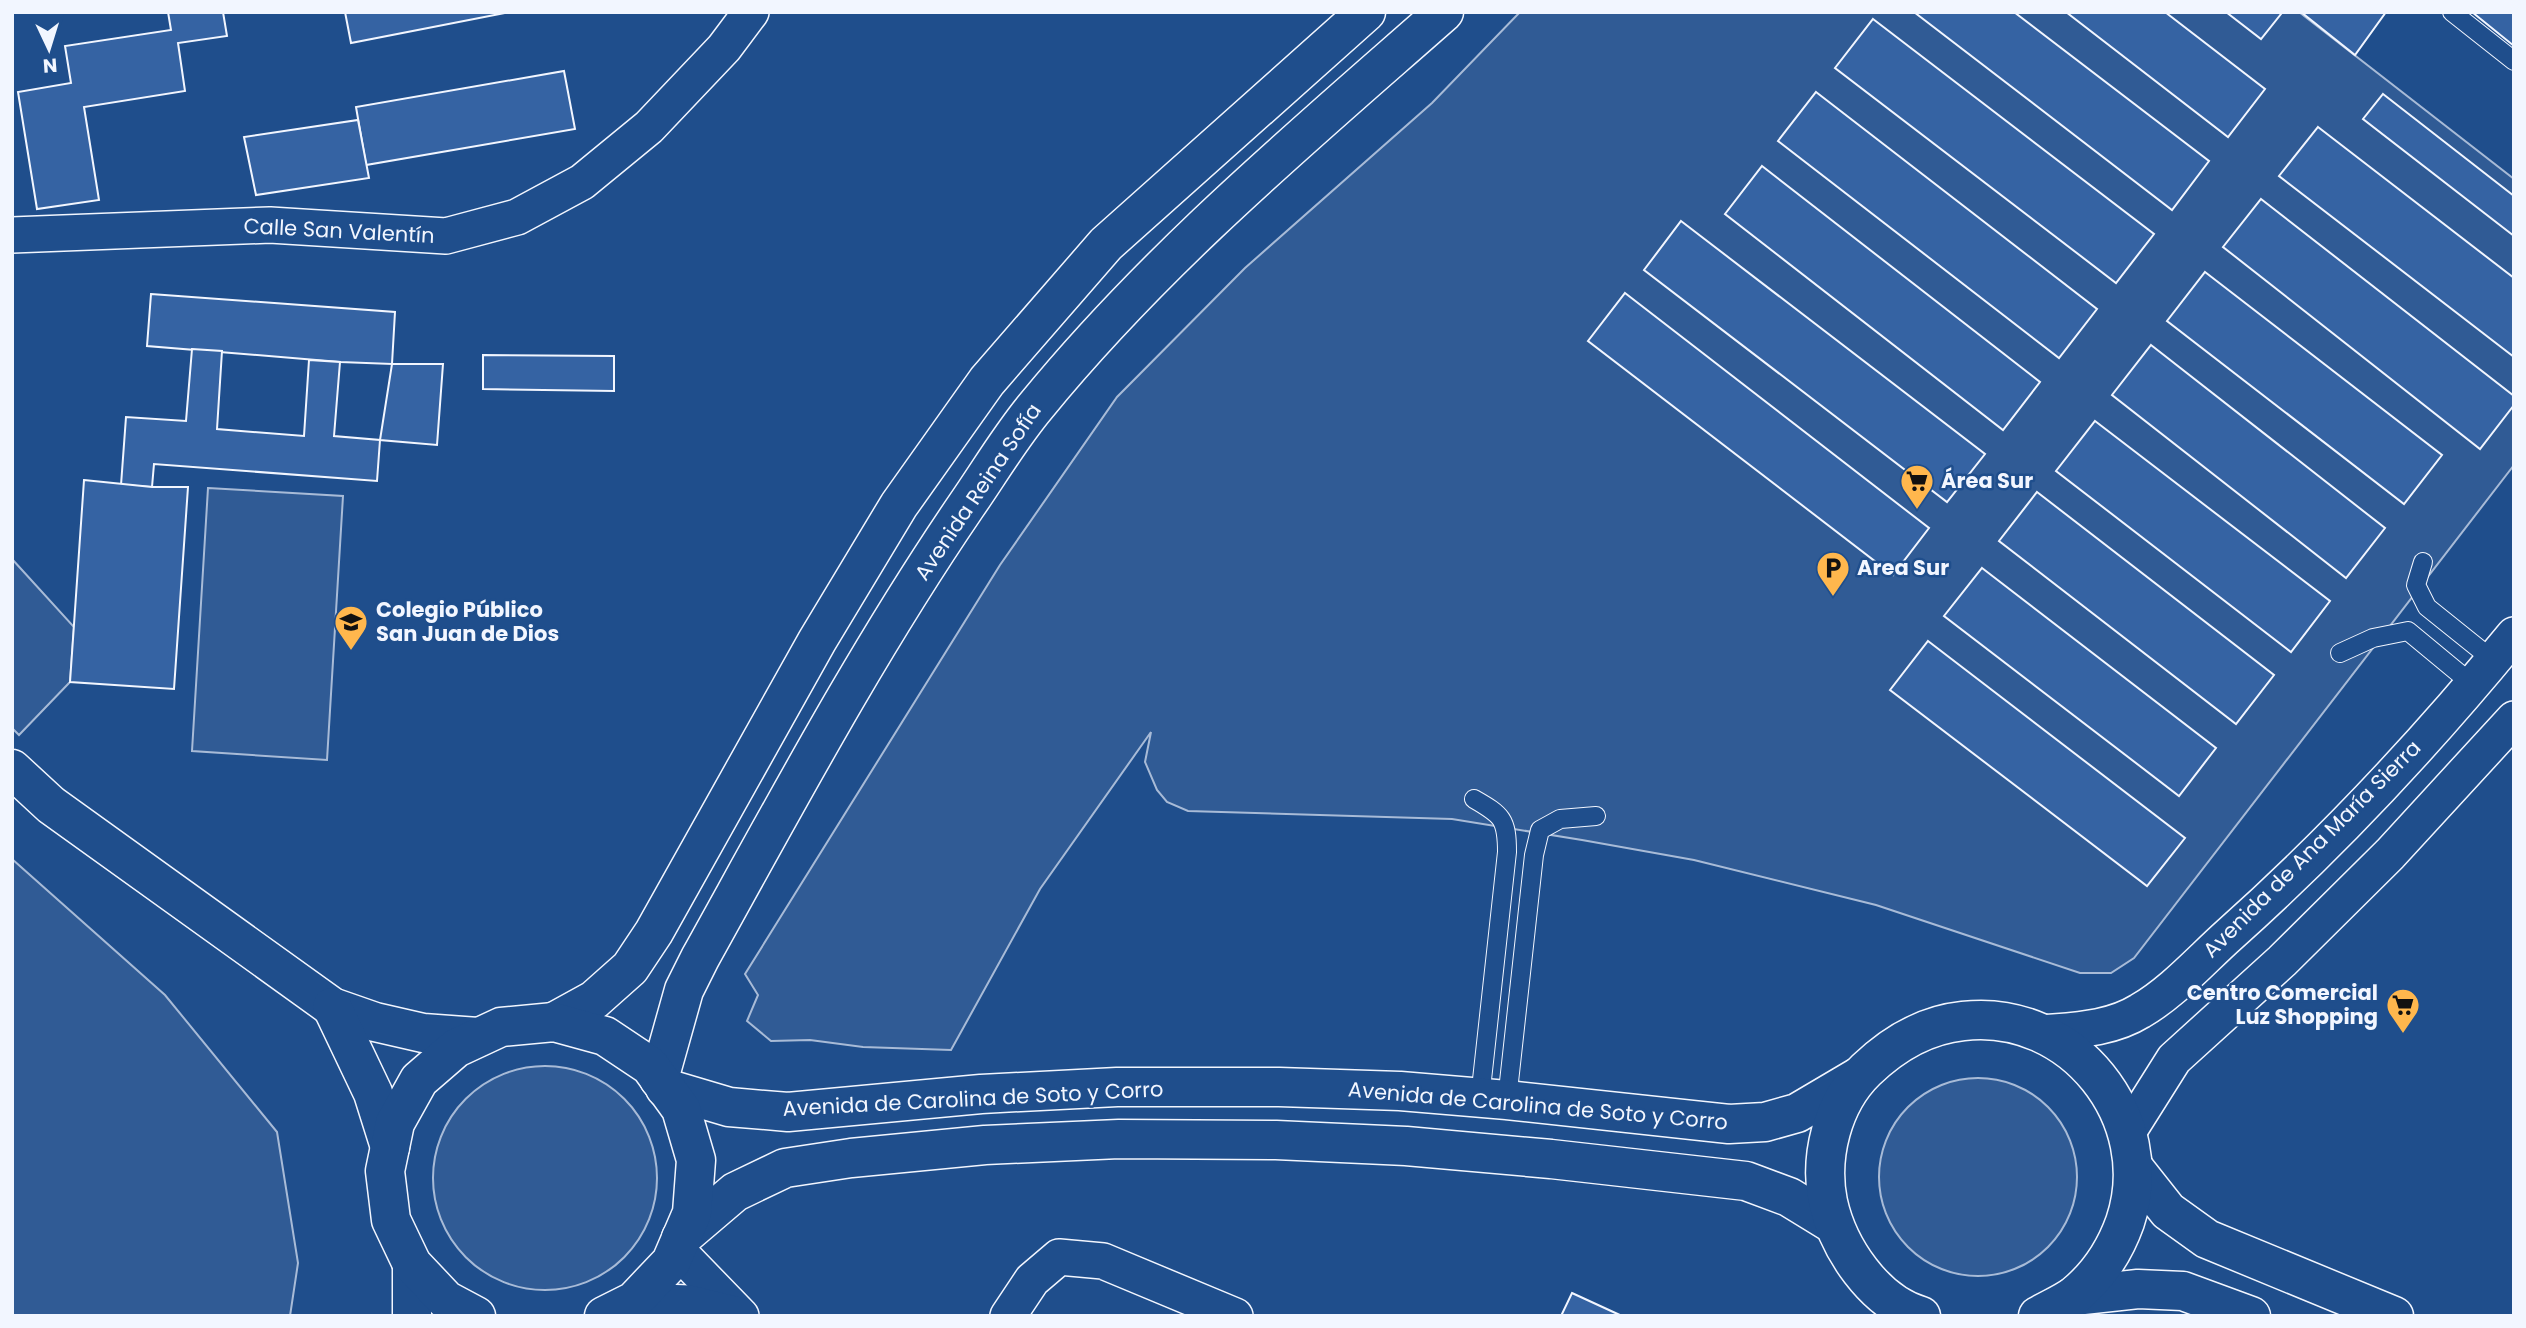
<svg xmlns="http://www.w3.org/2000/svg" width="2526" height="1328" font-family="Poppins,sans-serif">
<rect width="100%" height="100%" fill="#1f4e8c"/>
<g fill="#305b95" stroke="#a8bbd7" stroke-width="2">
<polygon points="1520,12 2299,12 2514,179 2514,465 2134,958 2111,973 2080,973 1876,905 1694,860 1582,840 1452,819 1188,811 1167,802 1157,790 1145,762 1151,732 1040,889 951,1050 863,1047 810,1040 771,1041 747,1021 758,995 745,974 1000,565 1117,397 1245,268 1432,103"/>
<polygon points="208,488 343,496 327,760 192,751"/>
<polygon points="12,559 74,627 70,682 19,735 12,728"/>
<polygon points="12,859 165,995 277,1132 298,1263 290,1316 12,1316"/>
<circle cx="545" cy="1178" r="112"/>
<circle cx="1978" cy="1177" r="99"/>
</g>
<g fill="#3563a3" stroke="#f2f6ff" stroke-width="2">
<polygon points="168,12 223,12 227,36 178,43 185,91 84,107 99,200 37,209 18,92 71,83 65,46 171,30"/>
<polygon points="345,12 510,12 351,43"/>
<polygon points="1914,12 2014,12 2209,161 2172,210"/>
<polygon points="2066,12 2165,12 2265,89 2228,137"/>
<polygon points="2226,12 2278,12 2281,14 2261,39"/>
<polygon points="2301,12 2386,12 2355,55"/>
<polygon points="2472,12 2514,12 2514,46"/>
<polygon points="1873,19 2154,234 2116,283 1835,68"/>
<polygon points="564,71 575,129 366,165 356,107"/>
<polygon points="1816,92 2097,309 2059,358 1778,141"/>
<polygon points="2383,94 2514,196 2514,236 2363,119"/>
<polygon points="358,120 369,178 256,195 244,137"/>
<polygon points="2318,127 2514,278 2514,357 2279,176"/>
<polygon points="1762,166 2040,382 2003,430 1725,214"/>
<polygon points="2261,199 2514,396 2514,405 2480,449 2223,247"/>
<polygon points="1681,221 1985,454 1947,502 1644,270"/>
<polygon points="2205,272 2442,455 2404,504 2167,321"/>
<polygon points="1625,293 1929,528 1893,575 1588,341"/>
<polygon points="151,294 395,312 392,364 340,362 147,346"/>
<polygon points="2151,345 2385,528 2346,578 2112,395"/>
<polygon points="192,349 222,351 217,429 304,436 309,360 340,362 334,436 380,440 377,481 154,464 152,487 121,485 126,417 186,421"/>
<polygon points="483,355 614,356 614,391 483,389"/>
<polygon points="392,364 443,364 437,445 380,440"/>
<polygon points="2095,421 2330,601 2291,652 2056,471"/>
<polygon points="84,480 152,487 188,487 174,689 70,682"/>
<polygon points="2037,492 2274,675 2236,724 1999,541"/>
<polygon points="1982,568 2216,748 2179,796 1944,616"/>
<polygon points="1928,641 2185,838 2147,886 1890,690"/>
<polygon points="1572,1293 1622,1316 1561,1316"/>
</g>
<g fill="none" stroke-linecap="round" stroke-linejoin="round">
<defs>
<g id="lane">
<polyline points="2452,12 2514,61"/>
<polyline points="2423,562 2416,585 2427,607 2493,660"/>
<polyline points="2340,653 2373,638 2408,631 2472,684"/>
<path d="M1474,799C1502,815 1507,819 1507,852L1480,1098"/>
<polyline points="1507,1100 1534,855 1540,830 1560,819 1596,816"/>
</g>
<g id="street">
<polyline points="12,235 270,225 446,236 517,217 582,182 649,127 724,48 751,12"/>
<path d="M2043,1033C2076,1030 2111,1029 2140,1011C2173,992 2201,960 2229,935C2331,844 2427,741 2514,635"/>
<polyline points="2128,1132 2174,1059 2282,961 2390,854 2514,719"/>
<polyline points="676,1249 741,1316"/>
<polyline points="634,1301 689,1303 739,1315"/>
<polyline points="1008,1316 1032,1280 1059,1257 1103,1261 1235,1316"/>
</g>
<g id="secondary">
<polyline points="12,769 51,805 332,1007 375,1022 423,1033 478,1037"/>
<polyline points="332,1007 373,1093 390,1147"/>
<polyline points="665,1088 729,1107 788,1112 981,1094 1117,1087 1279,1087 1400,1091 1507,1100 1729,1124 1765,1122 1797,1113 1858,1077"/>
<polyline points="2134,1168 2168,1211 2207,1239 2394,1316"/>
<polyline points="681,1238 735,1192 785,1168 851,1158 985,1145 1119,1139 1276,1140 1406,1146 1551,1159 1746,1181 1789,1197 1833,1224"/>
<polyline points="2074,1296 2138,1289 2183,1291 2251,1316"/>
<path d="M1921,1316C1874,1302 1838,1248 1828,1202C1819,1157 1832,1103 1866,1070C1893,1044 1924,1025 1963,1021C2072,1008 2160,1118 2125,1222C2115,1250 2098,1276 2075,1295C2064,1303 2050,1309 2038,1316"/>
</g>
<g id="primary">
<polyline points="554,1022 594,1000 630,968 654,932 817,641 899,505 987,381 1106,244 1366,12"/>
<path d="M659,1079L684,990L700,958C785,805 867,651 966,506C989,473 1010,437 1036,406C1156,259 1302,137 1444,12"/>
<polyline points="412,1316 412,1264"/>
<polyline points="476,1316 446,1300 412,1264 391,1220 385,1171 395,1123 419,1080 456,1048 501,1027 554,1022 605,1036 650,1066 681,1109 696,1160 692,1213 671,1262 634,1301 604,1316"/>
</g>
</defs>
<use href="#lane" stroke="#f2f6ff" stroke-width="20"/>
<use href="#street" stroke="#f2f6ff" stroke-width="38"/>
<use href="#secondary" stroke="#f2f6ff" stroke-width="41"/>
<use href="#primary" stroke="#f2f6ff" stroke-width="41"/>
<use href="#lane" stroke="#1f4e8c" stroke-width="18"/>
<use href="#street" stroke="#1f4e8c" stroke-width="35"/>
<use href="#secondary" stroke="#1f4e8c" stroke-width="38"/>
<use href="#primary" stroke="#1f4e8c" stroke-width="38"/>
</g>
<defs>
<symbol id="supermarket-pin" viewBox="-11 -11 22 30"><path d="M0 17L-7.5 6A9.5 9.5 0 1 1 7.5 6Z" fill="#ffb74d" stroke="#1f4e8c"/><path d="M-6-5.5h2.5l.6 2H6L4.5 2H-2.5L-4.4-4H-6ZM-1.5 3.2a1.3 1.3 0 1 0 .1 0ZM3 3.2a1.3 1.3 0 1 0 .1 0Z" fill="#111"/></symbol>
<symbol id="parking-pin" viewBox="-11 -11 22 30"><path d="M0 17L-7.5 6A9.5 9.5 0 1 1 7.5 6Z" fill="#ffb74d" stroke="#1f4e8c"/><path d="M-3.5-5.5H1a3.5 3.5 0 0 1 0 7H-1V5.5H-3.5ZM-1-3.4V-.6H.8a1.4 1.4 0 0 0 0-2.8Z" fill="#111"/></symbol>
<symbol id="university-pin" viewBox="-11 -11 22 30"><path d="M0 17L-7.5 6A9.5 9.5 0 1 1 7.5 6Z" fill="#ffb74d" stroke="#1f4e8c"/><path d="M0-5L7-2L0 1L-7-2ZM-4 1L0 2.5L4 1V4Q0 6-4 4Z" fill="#111"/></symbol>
</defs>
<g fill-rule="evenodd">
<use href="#supermarket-pin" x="1898" y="462" width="38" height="52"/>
<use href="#parking-pin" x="1814" y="549" width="38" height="52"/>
<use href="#university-pin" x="332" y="603" width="38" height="52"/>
<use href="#supermarket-pin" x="2384" y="986" width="38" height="52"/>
</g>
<g text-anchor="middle" stroke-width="5" stroke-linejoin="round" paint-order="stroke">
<g font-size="21" fill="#f2f6ff" stroke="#1f4e8c">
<text transform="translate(339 231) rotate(3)" y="7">Calle San Valentín</text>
<text transform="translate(978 492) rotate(-56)" y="7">Avenida Reina Sofía</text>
<text transform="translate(2312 849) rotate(-45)" y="7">Avenida de Ana María Sierra</text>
<text transform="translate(973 1099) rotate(-3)" y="7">Avenida de Carolina de Soto y Corro</text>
<text transform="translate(1538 1106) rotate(5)" y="7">Avenida de Carolina de Soto y Corro</text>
</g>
<g font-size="21" font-weight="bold" fill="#f2f6ff" stroke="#1f4e8c" text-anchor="start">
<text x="1941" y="488">Área Sur</text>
<text x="1857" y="575">Area Sur</text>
<text x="376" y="617">Colegio Público<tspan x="376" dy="24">San Juan de Dios</tspan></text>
<text x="2378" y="1000" text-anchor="end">Centro Comercial<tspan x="2378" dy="24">Luz Shopping</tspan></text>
</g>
</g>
<rect width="2526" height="1328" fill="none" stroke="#f2f6ff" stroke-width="28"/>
<g transform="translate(49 49) rotate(176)" stroke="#1f4e8c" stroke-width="5" paint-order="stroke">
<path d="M0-5L12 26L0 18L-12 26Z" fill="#f2f6ff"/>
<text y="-10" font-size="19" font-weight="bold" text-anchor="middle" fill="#f2f6ff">N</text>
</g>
</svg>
